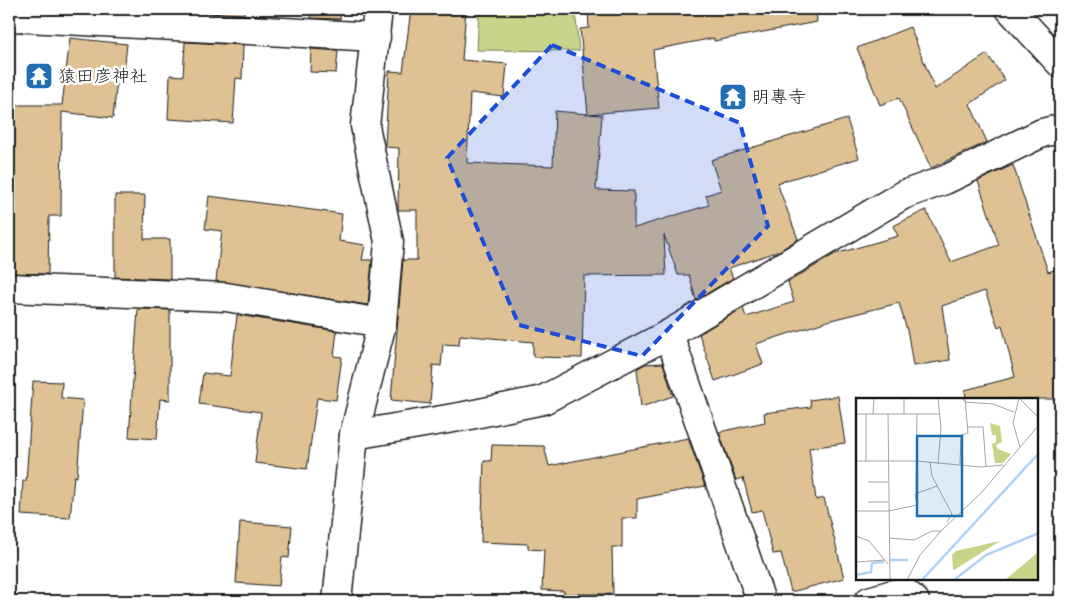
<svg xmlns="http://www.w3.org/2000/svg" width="1069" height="610" font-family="Dekko,'Klee One',sans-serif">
<rect width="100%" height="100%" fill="#fff"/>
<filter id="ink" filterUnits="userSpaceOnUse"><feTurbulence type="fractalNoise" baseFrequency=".02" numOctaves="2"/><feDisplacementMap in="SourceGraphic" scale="10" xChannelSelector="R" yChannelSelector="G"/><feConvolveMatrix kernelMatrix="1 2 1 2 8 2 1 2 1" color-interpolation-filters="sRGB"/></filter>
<g filter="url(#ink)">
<polygon fill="#c8d588" stroke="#727852" points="479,9 575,9 579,51 477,50"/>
<g fill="#dec293" stroke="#1c1c1c">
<polygon points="186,9 244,9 244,14 186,11"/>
<polygon points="312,9 341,9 340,19 311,18"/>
<polygon points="411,9 466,9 462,60 507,64 504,97 470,93 467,163 553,166 555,111 588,114 580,29 589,28 588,9 816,9 817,22 714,41 714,38 653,50 659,108 589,114 602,115 596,190 634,191 634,228 709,205 706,195 721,190 711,160 847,119 859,158 777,183 798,239 779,251 729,268 733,278 696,300 689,275 678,275 664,235 666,275 584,276 582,358 533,357 533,342 460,335 459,345 443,344 441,366 433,365 430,404 391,400 403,260 417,260 417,210 398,210 399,148 385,147 389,71 403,72"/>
<polygon points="910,27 935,89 987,54 1005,80 970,104 987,142 931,168 899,98 880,105 857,48"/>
<polygon points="70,38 127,44 123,81 117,80 113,118 62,112 61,216 49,216 48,274 9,273 9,105 62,105"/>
<polygon points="185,42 243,45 242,79 236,78 233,123 168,119 170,75 183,76"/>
<polygon points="311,49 338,51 336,73 310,72"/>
<polygon points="1013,165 1048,272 1060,268 1060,399 966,399 965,390 1015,377 1002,325 998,327 985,291 942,306 950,360 913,366 908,334 899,303 831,320 756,344 763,364 715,381 699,334 743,308 746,317 794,302 788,282 835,254 898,236 893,226 926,210 951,262 999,245 978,181"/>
<polygon points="115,195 145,195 144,239 170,239 170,279 115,277"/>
<polygon points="209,196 342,214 339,241 365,245 362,260 372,260 368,305 216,281 222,231 205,229"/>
<polygon points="138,309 170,310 170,400 160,399 157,439 129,437"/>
<polygon points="237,315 337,331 334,356 342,357 336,400 317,398 307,469 255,463 261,412 199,404 203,373 230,376"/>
<polygon points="663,363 673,396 641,407 637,369 645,364"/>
<polygon points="33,381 62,382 61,398 83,400 77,477 74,476 70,518 21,515 23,481 26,481"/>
<polygon points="838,396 845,443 809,448 816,500 824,498 844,578 791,592 781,553 773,554 762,510 752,512 743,478 736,480 719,432 765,422 764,413 811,407 810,400"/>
<polygon points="688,438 705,486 637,499 637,518 622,518 622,547 612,547 613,594 564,594 564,591 542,590 544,550 528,549 528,544 481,542 484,461 491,461 492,445 544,446 549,466"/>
<polygon points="240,522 292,526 289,558 282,557 279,586 236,583"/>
</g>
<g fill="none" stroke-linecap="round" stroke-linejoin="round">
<defs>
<g id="minor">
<polyline points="1010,9 1060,63"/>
<polyline points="9,17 376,37"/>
<polyline points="9,288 226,297 382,323"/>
<polyline points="669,334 761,601"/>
<polyline points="354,435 465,416 543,400 669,334 903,195 945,180 1042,133 1054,130 1060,133"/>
<polyline points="337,601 354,435 382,323 389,242 365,126 378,9"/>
<polyline points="869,601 903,591 915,601"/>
</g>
</defs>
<use href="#minor" stroke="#1c1c1c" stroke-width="31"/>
<use href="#minor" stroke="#fff" stroke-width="28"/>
</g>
</g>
<path fill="#1d4ed8" fill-opacity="0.2" stroke="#1d4ed8" stroke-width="4" stroke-dasharray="10 6" stroke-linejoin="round" d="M552,45L740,123L768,226L642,356L519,325L447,158Z"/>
<defs>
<symbol id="temple-square" viewBox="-11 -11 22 22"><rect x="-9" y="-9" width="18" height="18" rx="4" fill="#1f6fb2" stroke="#fff"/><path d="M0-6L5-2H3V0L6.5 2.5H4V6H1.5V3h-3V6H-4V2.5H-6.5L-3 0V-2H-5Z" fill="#fff"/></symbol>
</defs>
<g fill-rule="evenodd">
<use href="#temple-square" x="23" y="60" width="32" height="32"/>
<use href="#temple-square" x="717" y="81" width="32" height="32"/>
</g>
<g text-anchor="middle" stroke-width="5" stroke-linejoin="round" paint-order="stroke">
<g font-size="18" fill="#1c1c1c" stroke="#fff" text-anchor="start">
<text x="58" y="82">猿田彦神社</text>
<text x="752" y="103">明專寺</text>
</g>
</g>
<g transform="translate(856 398)">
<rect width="182" height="182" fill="#fff"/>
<path d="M134,25L144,28L146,44L140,47L142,51L155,56L147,65H139L136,46L140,44V37H136ZM144,143L98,172L97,171L96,157L100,153ZM182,155V182H149L180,156Z" fill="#c8d588"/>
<path fill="none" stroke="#afd3f8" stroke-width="2.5" d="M34,162H52M0,177L15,174L16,165L28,164M66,182L183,55M98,182L130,157L183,135"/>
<path fill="none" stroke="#a4a4a4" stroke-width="1" d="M48,0V16M106,0L109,4L137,6L158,14M163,0L157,25L164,49M163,0L183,20M0,16H83M17,16L18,0M32,16L34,182M112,29H127L130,68M0,63H61L125,69L147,67M10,63V16M74,64L76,78L96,116L91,124M82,66L85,30L82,0M104,66L105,37L112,35L109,0M12,84H32M60,95L61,16M12,104H32M0,113H33L61,107L59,96L81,88M0,138L13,143L32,166M33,140L58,142L76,133H85L125,95L183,27M0,164L29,162M51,182L64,157L85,133"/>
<path fill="#1f6fb2" fill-opacity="0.15" stroke="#1f6fb2" stroke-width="2.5" d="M61,38H106V118H61Z"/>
<rect width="182" height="182" fill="none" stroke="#1c1c1c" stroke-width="2.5"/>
</g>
<rect width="1069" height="610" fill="none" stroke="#fff" stroke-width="30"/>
<rect x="15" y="15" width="1039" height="580" fill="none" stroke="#1c1c1c" stroke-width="2" filter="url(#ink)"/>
</svg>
